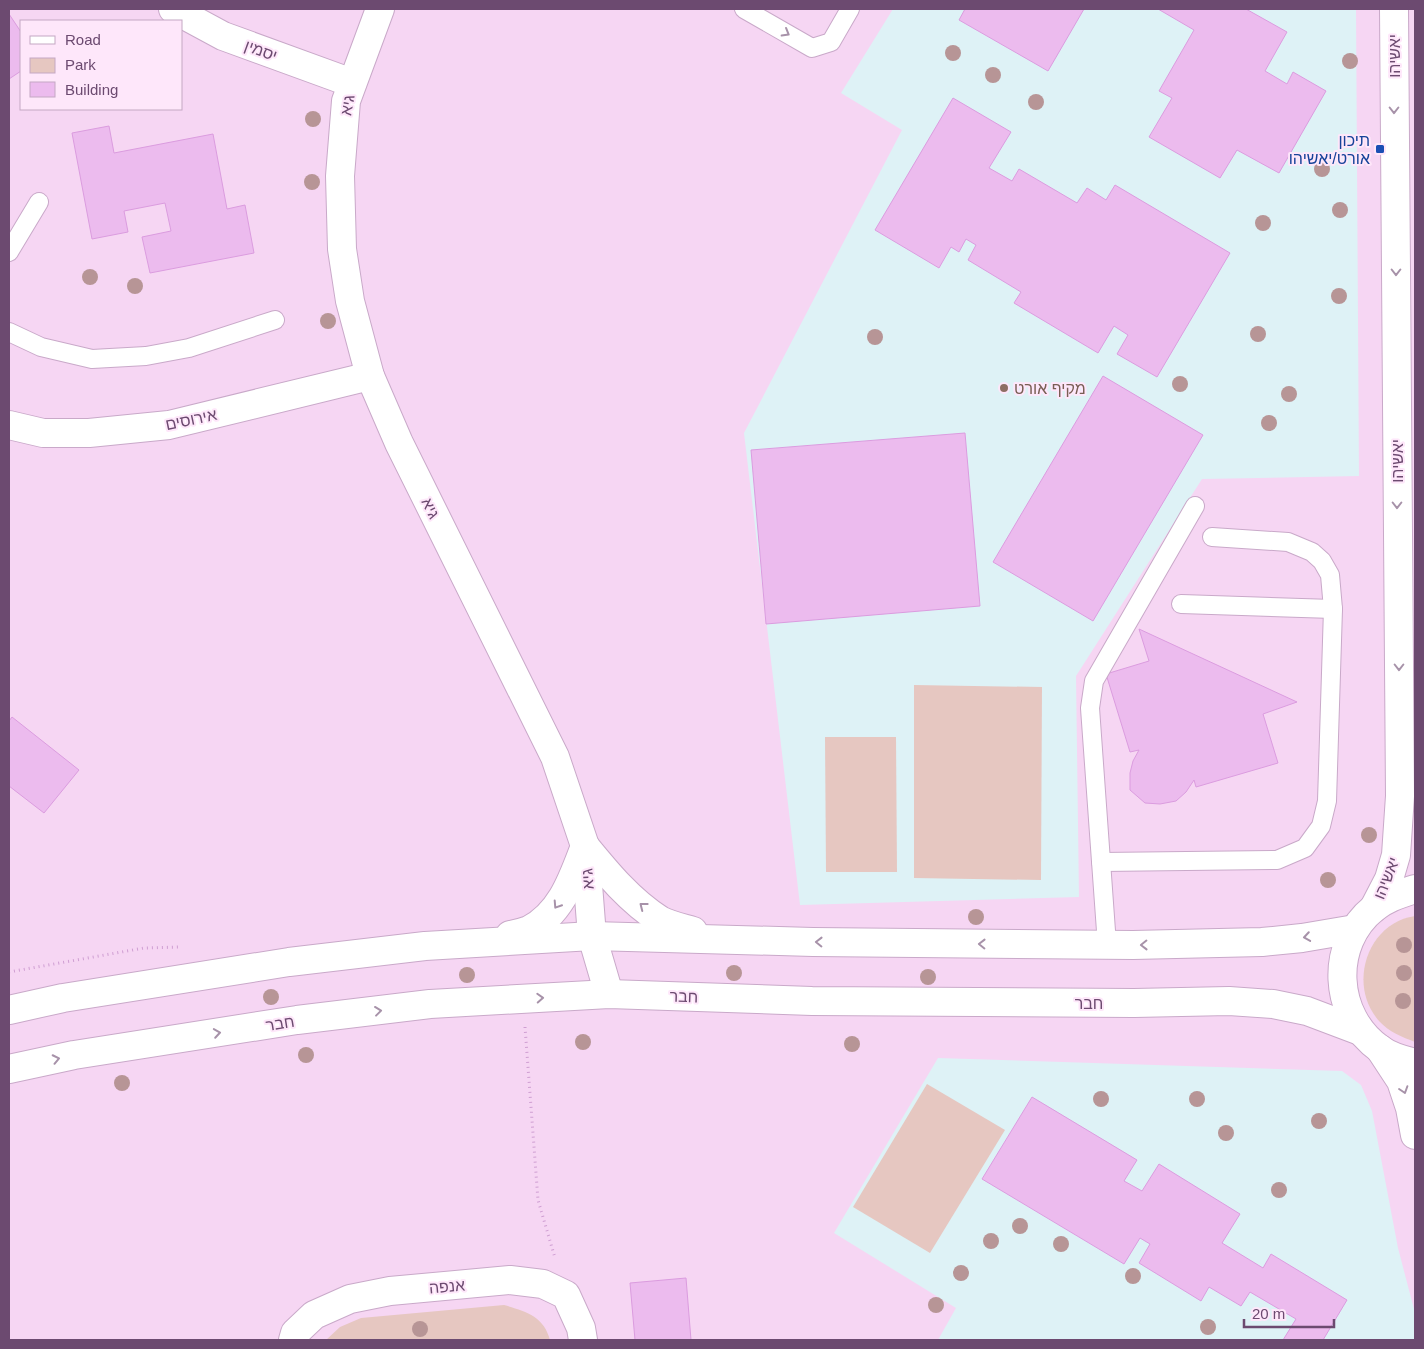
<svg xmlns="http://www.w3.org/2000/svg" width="1424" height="1349" font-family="Arial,Heebo,sans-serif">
<rect width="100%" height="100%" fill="#fae1f6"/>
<path fill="#f6d6f3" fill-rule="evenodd" d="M9,9H1415V1340H9ZM21,21H181V109H21Z"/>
<g fill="#def2f6">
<polygon points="893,9 1356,9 1359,476 1202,479 1076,676 1079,897 800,905 744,433 902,130 841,93"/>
<polygon points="938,1058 1342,1071 1361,1085 1372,1111 1398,1248 1415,1313 1415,1340 938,1340 956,1308 834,1233"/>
</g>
<g fill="#e6c7c1">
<polygon points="914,685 1042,687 1041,880 914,878"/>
<polygon points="825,737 896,737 897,872 826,872"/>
<path d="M1415,916V1042C1402,1037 1389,1032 1379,1021C1347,985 1367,923 1415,916Z"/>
<polygon points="927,1084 1005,1130 930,1253 853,1207"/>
<path d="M504,1305C525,1311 544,1316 550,1340H326L340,1327L361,1318Z"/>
</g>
<g fill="#ecbbee" stroke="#db9cdf">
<polygon points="965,9 1084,9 1048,71 959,20"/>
<polygon points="1158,9 1246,9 1287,32 1265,71 1287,84 1293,72 1326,91 1279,173 1237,150 1220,178 1149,137 1172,98 1159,91 1194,30"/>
<polygon points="9,14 21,32 21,71 9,79"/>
<polygon points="953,98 1011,132 989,168 1012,181 1019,169 1077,203 1087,188 1106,200 1115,185 1230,253 1157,377 1117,354 1128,335 1114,326 1098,353 1014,303 1021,292 968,260 976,245 966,239 959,252 951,247 939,268 875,230"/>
<polygon points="109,126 114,153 213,134 227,209 245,205 254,253 150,273 142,237 171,231 165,203 124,211 128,232 92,239 72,133"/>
<polygon points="1103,376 1203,435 1093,621 993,562"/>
<polygon points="965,433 980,606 766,624 751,450"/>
<polygon points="1139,629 1297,702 1263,714 1278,763 1196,787 1194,780 1186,792 1176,801 1160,804 1145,803 1130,790 1130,773 1133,761 1139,750 1130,752 1106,674 1149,661"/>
<polygon points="12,717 79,770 44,813 9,786 9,721"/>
<polygon points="1032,1097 1137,1160 1124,1181 1142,1191 1159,1164 1240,1214 1222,1243 1263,1268 1271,1254 1347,1300 1323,1340 1283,1340 1296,1319 1250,1292 1241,1306 1209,1287 1201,1301 1139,1263 1150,1244 1140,1238 1124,1264 982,1179"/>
<polygon points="686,1278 691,1340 635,1340 630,1283"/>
</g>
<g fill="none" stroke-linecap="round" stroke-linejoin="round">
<defs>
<g id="service">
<polyline points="744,9 812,48 831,42 850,9"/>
<polyline points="9,252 39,202"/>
<polyline points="9,332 41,347 92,359 146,356 189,348 275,320"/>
<polyline points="1181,604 1333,609"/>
<polyline points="1101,862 1277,860 1305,848 1321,826 1327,801 1333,609 1330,575 1322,561 1312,552 1288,542 1212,537"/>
<polyline points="1107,945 1090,708 1094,681 1195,506"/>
</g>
<g id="minor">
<polyline points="173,9 223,36 352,83"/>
<polyline points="380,9 346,101 340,176 342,249 350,301 370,376 399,443 555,757 585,846 592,936 609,994"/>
<polyline points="9,425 43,433 89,433 169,425 370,376"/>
<polyline points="293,1340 295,1333 314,1315 350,1299 390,1291 510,1280 543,1284 566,1295 581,1328 583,1340"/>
</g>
<g id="tertiary">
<path d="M585,846C607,873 630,901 660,920C669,925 683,928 693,931"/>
<path d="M1415,889C1400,894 1386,898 1374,908C1329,944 1333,1016 1380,1049C1390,1057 1403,1060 1415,1063"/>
<polyline points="1374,908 1389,879 1396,855 1400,796 1394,9"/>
<path d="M510,935C516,934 524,932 529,930C562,913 573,877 585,846"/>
<polyline points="9,1010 63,998 289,962 425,946 592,936 813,942 1133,945 1262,942 1302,938 1355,929"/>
<polyline points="1380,1049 1401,1081 1410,1108 1415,1135"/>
<polyline points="9,1069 74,1055 297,1020 430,1004 609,994 812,1001 1134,1003 1229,1001 1273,1004 1307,1011 1360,1031"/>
</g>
</defs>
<use href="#service" stroke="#c9a9c9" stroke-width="20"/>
<use href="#minor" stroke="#c9a9c9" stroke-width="30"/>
<use href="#tertiary" stroke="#c9a9c9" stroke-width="30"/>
<g stroke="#cf9ed2" stroke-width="3" stroke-dasharray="1 4" stroke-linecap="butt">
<polyline points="9,972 144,948 181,947"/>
<polyline points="525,1027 538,1200 555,1258"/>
</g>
<use href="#service" stroke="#fff" stroke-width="18"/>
<use href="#minor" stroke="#fff" stroke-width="28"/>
<use href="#tertiary" stroke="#fff" stroke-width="28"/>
</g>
<g fill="#b79596">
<circle cx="953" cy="53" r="8"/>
<circle cx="1350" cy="61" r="8"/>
<circle cx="993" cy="75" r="8"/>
<circle cx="1036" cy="102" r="8"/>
<circle cx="313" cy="119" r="8"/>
<circle cx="1322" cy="169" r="8"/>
<circle cx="312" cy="182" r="8"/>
<circle cx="1340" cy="210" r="8"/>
<circle cx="1263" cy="223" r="8"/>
<circle cx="90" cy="277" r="8"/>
<circle cx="135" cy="286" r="8"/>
<circle cx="1339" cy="296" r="8"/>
<circle cx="328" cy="321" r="8"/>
<circle cx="1258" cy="334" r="8"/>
<circle cx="875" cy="337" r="8"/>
<circle cx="1180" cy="384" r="8"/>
<circle cx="1289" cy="394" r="8"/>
<circle cx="1269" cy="423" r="8"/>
<circle cx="1369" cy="835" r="8"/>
<circle cx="1328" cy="880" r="8"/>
<circle cx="976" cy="917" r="8"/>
<circle cx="1404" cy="945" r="8"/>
<circle cx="734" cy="973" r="8"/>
<circle cx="1404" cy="973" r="8"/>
<circle cx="467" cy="975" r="8"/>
<circle cx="928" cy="977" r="8"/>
<circle cx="271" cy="997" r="8"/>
<circle cx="1403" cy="1001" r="8"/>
<circle cx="583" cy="1042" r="8"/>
<circle cx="852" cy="1044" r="8"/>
<circle cx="306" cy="1055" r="8"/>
<circle cx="122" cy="1083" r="8"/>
<circle cx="1101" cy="1099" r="8"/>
<circle cx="1197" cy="1099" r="8"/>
<circle cx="1319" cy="1121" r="8"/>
<circle cx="1226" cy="1133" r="8"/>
<circle cx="1279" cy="1190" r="8"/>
<circle cx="1020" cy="1226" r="8"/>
<circle cx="991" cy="1241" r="8"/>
<circle cx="1061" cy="1244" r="8"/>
<circle cx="961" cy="1273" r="8"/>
<circle cx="1133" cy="1276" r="8"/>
<circle cx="936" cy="1305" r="8"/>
<circle cx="1208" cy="1327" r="8"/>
<circle cx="420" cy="1329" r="8"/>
</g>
<defs><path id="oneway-chevron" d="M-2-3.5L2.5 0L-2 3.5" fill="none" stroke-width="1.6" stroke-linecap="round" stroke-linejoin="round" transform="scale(1.25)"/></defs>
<g stroke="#a792a9">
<use href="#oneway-chevron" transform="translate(786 33) rotate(30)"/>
<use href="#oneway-chevron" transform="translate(1394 110) rotate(90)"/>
<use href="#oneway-chevron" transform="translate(1396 272) rotate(90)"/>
<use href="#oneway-chevron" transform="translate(1397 505) rotate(90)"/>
<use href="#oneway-chevron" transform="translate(1399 667) rotate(90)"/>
<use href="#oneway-chevron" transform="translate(557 905) rotate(123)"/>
<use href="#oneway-chevron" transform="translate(643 906) rotate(-142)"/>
<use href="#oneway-chevron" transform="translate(1307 937) rotate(171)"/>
<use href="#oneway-chevron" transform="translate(819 942) rotate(-179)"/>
<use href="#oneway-chevron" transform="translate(982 944) rotate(-179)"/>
<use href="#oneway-chevron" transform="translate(1144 945) rotate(179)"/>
<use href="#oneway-chevron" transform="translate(540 998) rotate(-3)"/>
<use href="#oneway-chevron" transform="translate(378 1011) rotate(-7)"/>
<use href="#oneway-chevron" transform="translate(217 1033) rotate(-9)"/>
<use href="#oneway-chevron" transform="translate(56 1059) rotate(-12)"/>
<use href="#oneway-chevron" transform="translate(1404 1090) rotate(72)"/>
</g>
<rect fill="#1a4fb4" stroke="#fee7fa" stroke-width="2" x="1375" y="144" width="10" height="10" rx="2.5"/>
<circle fill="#8d6e63" stroke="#fee7fa" stroke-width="2" cx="1004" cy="388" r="5"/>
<g text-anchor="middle" stroke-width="4" stroke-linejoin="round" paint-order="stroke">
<g font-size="16" fill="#6c4a70" stroke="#fee7fa">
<text transform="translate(261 50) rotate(20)" y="6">יסמין</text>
<text transform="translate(1394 56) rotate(-90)" y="6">יאשיהו</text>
<text transform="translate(347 105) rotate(-80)" y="6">גיא</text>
<text transform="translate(191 419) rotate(-12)" y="6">אירוסים</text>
<text transform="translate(1397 461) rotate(-90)" y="6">יאשיהו</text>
<text transform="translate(431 508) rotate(64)" y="6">גיא</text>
<text transform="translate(1386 878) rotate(-68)" y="6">יאשיהו</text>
<text transform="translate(587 879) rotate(-94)" y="6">גיא</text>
<text transform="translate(684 996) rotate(2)" y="6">חבר</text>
<text x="1089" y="1009">חבר</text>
<text transform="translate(280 1023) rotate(-9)" y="6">חבר</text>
<text transform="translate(447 1286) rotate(-5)" y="6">אנפה</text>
</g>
<g font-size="16" fill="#164399" stroke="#fee7fa" text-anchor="end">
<text x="1370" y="146">תיכון<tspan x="1370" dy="18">אורט/יאשיהו</tspan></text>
</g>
<g font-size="16" fill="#785e54" stroke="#fee7fa" text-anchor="start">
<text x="1014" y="394">מקיף אורט</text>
</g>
</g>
<rect width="1424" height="1349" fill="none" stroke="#6c4a70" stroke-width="20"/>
<rect x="20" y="20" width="162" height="90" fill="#fee7fa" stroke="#c4a8c3"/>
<rect x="30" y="36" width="25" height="8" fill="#ffffff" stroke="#c4a8c3"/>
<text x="65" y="45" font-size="15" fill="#6c4a70">Road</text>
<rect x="30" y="58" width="25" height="15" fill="#e6c7c1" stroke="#c4a8c3"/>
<text x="65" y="70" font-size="15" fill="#6c4a70">Park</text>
<rect x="30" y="82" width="25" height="15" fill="#ecbbee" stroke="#c4a8c3"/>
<text x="65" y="95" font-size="15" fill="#6c4a70">Building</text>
<path d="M1244 1319v8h90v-8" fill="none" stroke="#6c4a70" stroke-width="2.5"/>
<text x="1252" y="1319" font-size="15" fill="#6c4a70" stroke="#fee7fa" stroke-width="4" paint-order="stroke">20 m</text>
</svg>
